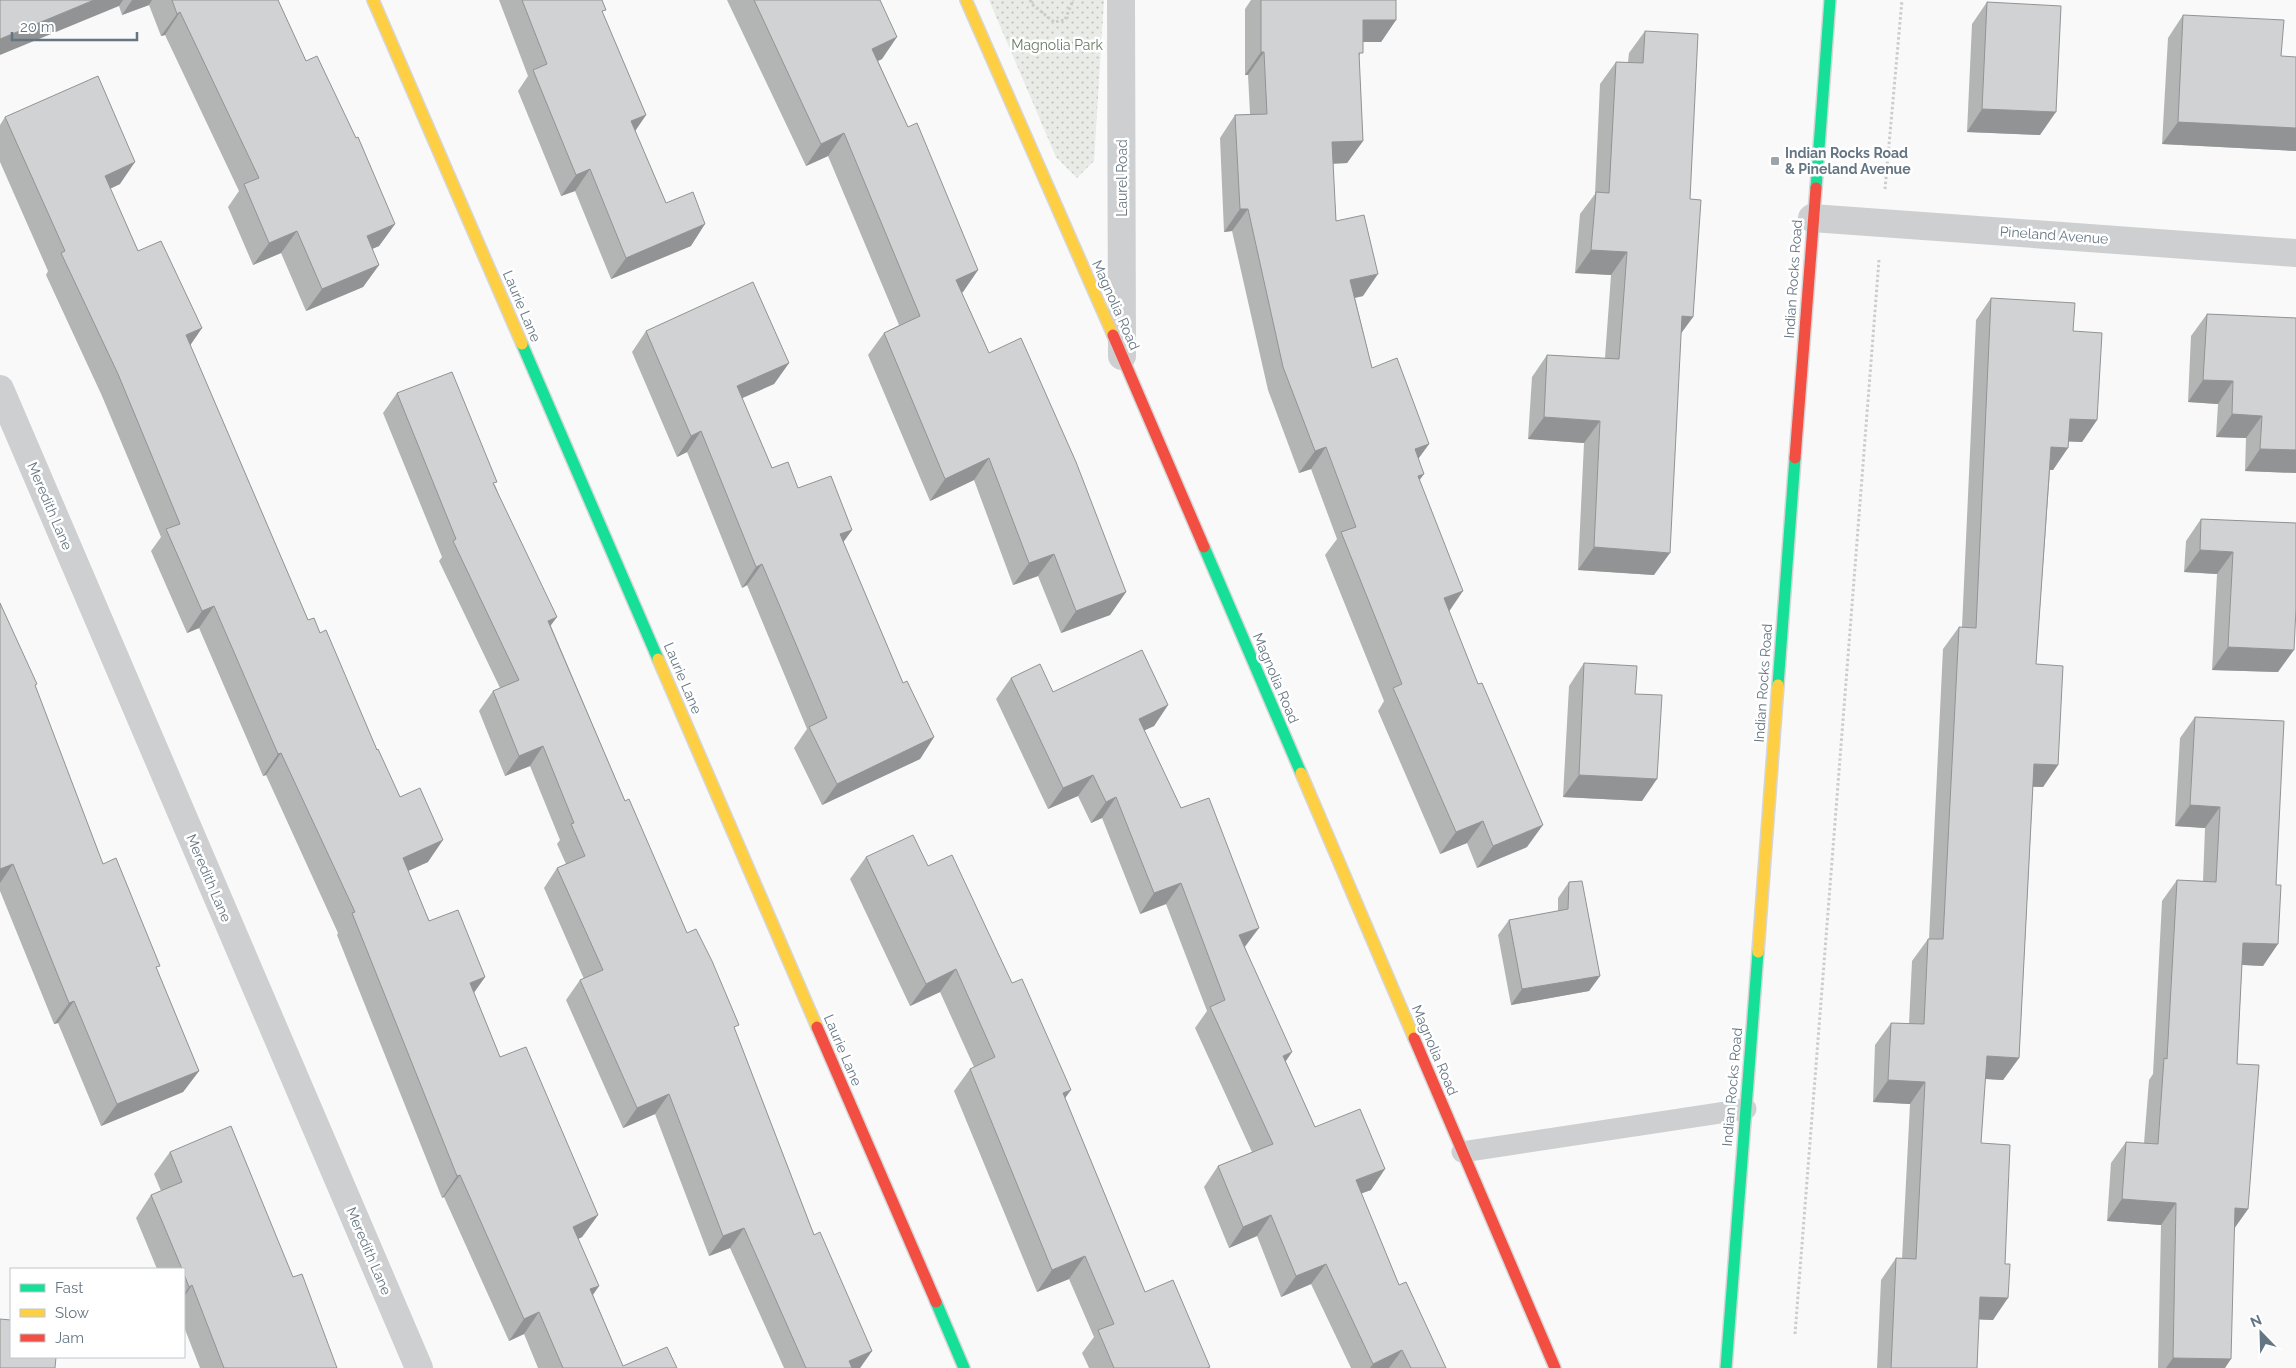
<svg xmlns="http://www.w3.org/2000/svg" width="2296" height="1368" font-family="Raleway,sans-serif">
<defs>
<pattern id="park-dots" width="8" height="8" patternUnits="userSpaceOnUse" patternTransform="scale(1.25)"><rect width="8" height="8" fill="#e8ebe6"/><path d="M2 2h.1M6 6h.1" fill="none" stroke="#c0c3c0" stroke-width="1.8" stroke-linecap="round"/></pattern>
</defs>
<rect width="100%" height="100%" fill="#f9f9f9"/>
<polygon fill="url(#park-dots)" points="989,0 1104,0 1094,161 1077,178 1056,157"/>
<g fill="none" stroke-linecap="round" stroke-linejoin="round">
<defs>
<g id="fast">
<polyline points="1816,188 1830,0"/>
<polyline points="522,344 658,659"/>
<polyline points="1204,547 1301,773"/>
<polyline points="1778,685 1795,458"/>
<polyline points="936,1302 964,1368"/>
<polyline points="1726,1368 1758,952"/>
</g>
<g id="slow">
<polyline points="373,0 522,344"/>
<polyline points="966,0 1113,335"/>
<polyline points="658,659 817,1027"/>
<polyline points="1301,773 1414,1038"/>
<polyline points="1758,952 1778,685"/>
</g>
<g id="jam">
<polyline points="1113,335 1204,547"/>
<polyline points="1795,458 1816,188"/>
<polyline points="817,1027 936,1302"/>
<polyline points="1414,1038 1555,1368"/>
</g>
</defs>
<use href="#fast" stroke="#d5d6d7" stroke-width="14"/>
<use href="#slow" stroke="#d5d6d7" stroke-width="14"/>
<use href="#jam" stroke="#d5d6d7" stroke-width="14"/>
<g stroke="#cbcccd" stroke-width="3" stroke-dasharray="2.5 2.5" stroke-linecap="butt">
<polyline points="1030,0 1033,5 1054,22 1065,20 1073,0"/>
<polyline points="1885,189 1902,0"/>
<polyline points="1795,1334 1879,260"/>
</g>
<polyline stroke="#cecfd0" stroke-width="21" points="1462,1152 1746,1109"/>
<g stroke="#cecfd0" stroke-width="28">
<polyline points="1121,0 1122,356"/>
<polyline points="1812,218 2296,253"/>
<polyline points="0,389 419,1368"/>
</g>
<use href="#fast" stroke="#16e098" stroke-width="11"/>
<use href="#slow" stroke="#ffcf43" stroke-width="11"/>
<use href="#jam" stroke="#f24e42" stroke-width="11"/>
</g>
<g fill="#b3b5b5">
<polygon points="0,0 278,0 306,61 395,224 379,246 372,249 379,265 363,287 306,311 281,253 253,265 228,207 239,191 165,35 161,36 149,5 122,15 119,6"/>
<polygon points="499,0 602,0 603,14 646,115 635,131 666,203 691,246 611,279 575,191 561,196 518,91 528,76"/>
<polygon points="727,0 880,0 882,59 878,61 908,127 978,270 962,293 989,353 1126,592 1110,615 1061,633 1038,576 1013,585 974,480 930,501 868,355 884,333 899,325 828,156 806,166"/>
<polygon points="1251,0 1396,0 1396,20 1381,42 1363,42 1359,58 1363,141 1347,163 1333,164 1336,221 1363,296 1355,298 1372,368 1429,444 1418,459 1419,480 1449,611 1527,847 1477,868 1467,843 1440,854 1378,711 1384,701 1325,555 1337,539 1311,469 1299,473 1268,390 1232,231 1224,232 1220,138 1235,115 1250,114 1248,75 1245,75 1245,9"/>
<polygon points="1987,2 2040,135 1967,132 1972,24"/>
<polygon points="2183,15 2281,56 2296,151 2162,144 2168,38"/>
<polygon points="1645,31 1690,199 1693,317 1681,333 1654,575 1578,570 1584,443 1528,439 1532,377 1547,355 1605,358 1611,275 1575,273 1580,214 1595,194 1600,84 1616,62 1628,62 1629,53"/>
<polygon points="5,117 120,184 110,189 138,251 202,328 190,345 308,620 320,633 377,750 428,862 408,871 429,921 485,977 474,993 500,1057 598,1215 582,1237 578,1239 599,1286 593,1295 623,1366 677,1368 538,1368 524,1334 509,1341 444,1197 442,1198 337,935 338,933 266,775 263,776 199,628 187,633 151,551 161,537 102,396 46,275 48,271 0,162 0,125"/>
<polygon points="1991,298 2073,331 2097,420 2082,442 2069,441 2053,470 2050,470 2036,664 2058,765 2043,787 2033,787 2019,1058 2003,1080 1985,1079 1981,1143 1993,1320 1979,1319 1977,1368 1877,1368 1881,1280 1896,1258 1902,1259 1910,1104 1873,1102 1875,1045 1891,1023 1909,1024 1912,961 1928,939 1929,939 1943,649 1959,627 1962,627 1976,320"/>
<polygon points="2207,314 2296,318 2296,473 2245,471 2246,438 2216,437 2218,404 2188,402 2191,336"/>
<polygon points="646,331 789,363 774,384 742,398 772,468 852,530 843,542 903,683 934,737 920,759 822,805 794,748 807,729 747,585 742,588 687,452 677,457 632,352"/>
<polygon points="397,393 495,485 551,626 625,801 687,933 735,1030 814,1235 872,1351 860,1368 784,1368 730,1248 709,1256 655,1114 623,1128 566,1000 580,980 584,979 544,888 557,868 566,864 557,844 560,840 530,766 505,776 479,711 493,691 500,688 439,561 442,557 383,413"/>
<polygon points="2201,519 2296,523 2278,672 2212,670 2217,574 2184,572 2186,541"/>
<polygon points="0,603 35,687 103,864 157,970 199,1071 183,1092 101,1126 58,1023 54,1024 0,891"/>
<polygon points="1584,663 1635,694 1642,801 1563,797 1569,686"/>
<polygon points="1011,678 1053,692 1168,705 1154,726 1144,730 1245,947 1286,1062 1315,1127 1371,1190 1361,1193 1399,1285 1446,1368 1351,1368 1311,1284 1281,1297 1257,1236 1229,1248 1204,1187 1218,1166 1252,1152 1195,1028 1207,1011 1166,904 1140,914 1102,818 1091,823 1078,796 1048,809 996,699"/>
<polygon points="2195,717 2284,721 2263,966 2242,965 2237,1064 2248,1209 2234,1229 2225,1368 2158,1368 2161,1225 2107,1221 2111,1163 2126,1142 2144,1143 2149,1080 2153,1074 2162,901 2177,880 2203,881 2205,828 2175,826 2180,738"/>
<polygon points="866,857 928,866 1065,1098 1145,1292 1210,1367 1209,1368 1089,1368 1082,1353 1094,1337 1069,1279 1037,1292 954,1091 970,1069 974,1067 940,992 910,1006 850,879"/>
<polygon points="1569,882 1600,976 1589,991 1511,1005 1498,935 1509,920 1558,911 1558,898"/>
<polygon points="170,1152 293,1277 337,1368 200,1368 184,1327 184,1269 157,1269 136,1218 151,1195 161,1191 154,1174"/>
</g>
<g fill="#929394">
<polygon points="94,0 123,0 119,6 0,55 0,39"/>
<polygon points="132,0 152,0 149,5 122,15"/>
<polygon points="180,12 165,35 161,36 177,14"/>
<polygon points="1363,20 1396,20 1381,42 1347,42"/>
<polygon points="897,37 882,59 856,71 872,49"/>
<polygon points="1261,52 1264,52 1248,75 1245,75"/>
<polygon points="1982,109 2056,112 2040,135 1967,132"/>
<polygon points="646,115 631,137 631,121"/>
<polygon points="2178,122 2296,128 2296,151 2162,144"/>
<polygon points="844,133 828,156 806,166 821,144"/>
<polygon points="1363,141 1347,163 1316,164 1332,142"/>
<polygon points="135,162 120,184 89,198 105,176"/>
<polygon points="590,169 575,191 561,196 576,175"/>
<polygon points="1240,209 1248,209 1232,231 1224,232"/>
<polygon points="395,224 379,246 351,258 367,236"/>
<polygon points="705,224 691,246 611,279 626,258"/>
<polygon points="297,231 281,253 253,265 269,243"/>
<polygon points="1591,250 1627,252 1611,275 1575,273"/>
<polygon points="379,265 363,287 306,311 322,289"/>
<polygon points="978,270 963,292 940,302 956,280"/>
<polygon points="1378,274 1363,296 1334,302 1350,280"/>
<polygon points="1682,316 1693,317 1677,339"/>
<polygon points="202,328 187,350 186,335"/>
<polygon points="789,363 774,384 722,407 737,386"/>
<polygon points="2203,380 2233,381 2218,404 2188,402"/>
<polygon points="2232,414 2262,416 2246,438 2216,437"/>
<polygon points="1544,417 1600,421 1584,443 1528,439"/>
<polygon points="2070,419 2097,420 2082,442 2054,441"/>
<polygon points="701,431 687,452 677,457 691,436"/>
<polygon points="1429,444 1413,466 1415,449"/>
<polygon points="1326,447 1311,469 1299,473 1315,451"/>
<polygon points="2051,447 2068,448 2053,470 2036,469"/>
<polygon points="2260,449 2296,450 2296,473 2245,471"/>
<polygon points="989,458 974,480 930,501 945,479"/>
<polygon points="1424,474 1408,496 1418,476"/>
<polygon points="852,530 837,551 840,534"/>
<polygon points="1594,547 1670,553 1654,575 1578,570"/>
<polygon points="2200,550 2233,552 2217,574 2184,572"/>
<polygon points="1054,554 1038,576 1013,585 1029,563"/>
<polygon points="762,564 747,585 742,588 756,567"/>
<polygon points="1463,591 1448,613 1444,598"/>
<polygon points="1126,592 1110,615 1061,633 1076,611"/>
<polygon points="214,606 199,628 187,633 202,611"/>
<polygon points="557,617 543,636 548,621"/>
<polygon points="2228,647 2294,650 2278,672 2212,670"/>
<polygon points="1168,705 1154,726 1124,740 1139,719"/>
<polygon points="934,737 920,759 822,805 837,784"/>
<polygon points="543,746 530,766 505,776 519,756"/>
<polygon points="281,753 266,775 263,776 278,754"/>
<polygon points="2034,764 2058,765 2043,787 2018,786"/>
<polygon points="1093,775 1078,796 1048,809 1063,788"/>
<polygon points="1579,775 1657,779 1642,801 1563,797"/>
<polygon points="1116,797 1102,818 1091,823 1106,802"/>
<polygon points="2190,805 2220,807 2205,828 2175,826"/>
<polygon points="1483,821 1467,843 1440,854 1456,832"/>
<polygon points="1543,825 1527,847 1477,868 1493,846"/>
<polygon points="443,840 428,862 388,880 403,858"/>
<polygon points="13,864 0,883 0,869"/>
<polygon points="1181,883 1166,904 1140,914 1154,893"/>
<polygon points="1259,928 1244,948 1239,935"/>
<polygon points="2243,943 2278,944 2263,966 2228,964"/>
<polygon points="956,969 940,992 910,1006 926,984"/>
<polygon points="1600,976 1589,991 1511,1005 1522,989"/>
<polygon points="485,977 469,999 470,983"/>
<polygon points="74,1001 58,1023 54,1024 69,1003"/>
<polygon points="1292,1052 1278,1073 1283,1056"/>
<polygon points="1987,1056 2019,1058 2003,1080 1971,1078"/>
<polygon points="199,1071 183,1092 101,1126 117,1104"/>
<polygon points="1888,1080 1925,1082 1910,1104 1873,1102"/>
<polygon points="1071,1090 1055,1112 1063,1093"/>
<polygon points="669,1094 655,1114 623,1128 637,1108"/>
<polygon points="1385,1169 1371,1190 1341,1201 1356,1180"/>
<polygon points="460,1175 444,1197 442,1198 457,1176"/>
<polygon points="2122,1199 2176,1203 2161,1225 2107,1221"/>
<polygon points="2235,1208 2248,1209 2233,1230"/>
<polygon points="598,1215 582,1237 557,1249 573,1227"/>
<polygon points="1271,1215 1257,1236 1229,1248 1243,1227"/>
<polygon points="744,1228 730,1248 709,1256 723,1236"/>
<polygon points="1085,1256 1069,1279 1037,1292 1052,1270"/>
<polygon points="1326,1264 1311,1284 1281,1297 1296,1276"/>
<polygon points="192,1285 184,1297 184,1294 189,1287"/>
<polygon points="599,1286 583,1308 590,1289"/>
<polygon points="1980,1297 2008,1298 1993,1320 1965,1319"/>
<polygon points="539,1312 524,1334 509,1341 524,1319"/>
<polygon points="1402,1350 1389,1368 1370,1368 1373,1364"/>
<polygon points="872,1351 860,1368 844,1368 849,1361"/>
<polygon points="2173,1358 2231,1359 2225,1368 2166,1368"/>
</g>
<g fill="#d0d2d3" stroke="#929394">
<polygon points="0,0 94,0 0,39"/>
<polygon points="172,0 278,0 306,61 317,56 356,138 358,137 395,224 367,236 379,265 322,289 297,231 269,243 244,184 259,178 180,12 177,14"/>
<polygon points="522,0 602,0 606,10 602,11 646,115 631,121 666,203 693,192 705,224 626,258 590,169 576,175 533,70 547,64"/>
<polygon points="754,0 880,0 897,37 872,49 908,127 917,123 978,270 956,280 989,353 1021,338 1076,462 1126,592 1076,611 1054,554 1029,563 989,458 945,479 884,333 920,316 844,133 821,144"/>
<polygon points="1261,0 1396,0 1396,20 1363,20 1363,53 1359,53 1363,141 1332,142 1336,221 1364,215 1378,274 1350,280 1372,368 1397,358 1429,444 1415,449 1424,474 1418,476 1463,591 1444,598 1478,684 1482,683 1543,825 1493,846 1483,821 1456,832 1393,688 1402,684 1341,532 1356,527 1326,447 1315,451 1283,367 1248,209 1240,209 1235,115 1267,114 1264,52 1261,52"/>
<polygon points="1987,2 2061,6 2056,112 1982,109"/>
<polygon points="2183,15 2284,20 2281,56 2296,57 2296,128 2178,122"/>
<polygon points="1645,31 1698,34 1690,199 1701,200 1693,317 1682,316 1670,553 1594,547 1600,421 1544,417 1547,355 1619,359 1627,252 1591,250 1596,192 1609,193 1616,62 1643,63"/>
<polygon points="98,76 135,162 105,176 138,251 161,241 202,328 186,335 308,620 314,618 320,633 326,630 377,750 378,749 400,797 420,788 443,840 403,858 429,921 458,910 485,977 470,983 500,1057 526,1047 598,1215 573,1227 599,1286 590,1289 623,1366 667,1347 677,1368 563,1368 539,1312 524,1319 460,1175 457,1176 352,913 355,912 281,753 278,754 214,606 202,611 166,529 180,524 118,374 61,253 65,251 5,117"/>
<polygon points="753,282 789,363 737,386 772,468 788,462 798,488 831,476 852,530 840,534 903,683 907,681 934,737 837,784 809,727 827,718 762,564 756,567 701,431 691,436 646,331"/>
<polygon points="1991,298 2075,303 2073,331 2102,333 2097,420 2070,419 2068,448 2051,447 2036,664 2063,666 2058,765 2034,764 2019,1058 1987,1056 1981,1143 2010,1145 2005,1264 2010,1264 2008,1298 1980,1297 1977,1368 1891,1368 1896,1258 1916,1259 1925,1082 1888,1080 1891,1023 1924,1024 1928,939 1943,939 1959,627 1976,628"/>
<polygon points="2207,314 2296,318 2296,450 2260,449 2262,416 2232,414 2233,381 2203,380"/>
<polygon points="452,372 497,482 493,483 557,617 548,621 625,801 629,799 687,933 696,929 712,961 739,1025 734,1027 814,1235 820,1232 872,1351 849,1361 852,1368 806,1368 744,1228 723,1236 669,1094 637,1108 580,980 603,970 557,868 585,856 571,824 574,823 543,746 519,756 493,691 519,680 453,541 456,539 397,393"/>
<polygon points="2201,519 2296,523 2296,608 2294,650 2228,647 2233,552 2200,550"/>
<polygon points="0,603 37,684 35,685 103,864 116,858 160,966 156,967 199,1071 117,1104 74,1001 69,1003 13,864 0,869"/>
<polygon points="1142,650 1168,705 1139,719 1181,808 1209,798 1259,928 1239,935 1292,1052 1283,1056 1315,1127 1360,1109 1385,1169 1356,1180 1399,1285 1406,1282 1446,1368 1411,1368 1402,1350 1373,1364 1326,1264 1296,1276 1271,1215 1243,1227 1218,1166 1273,1144 1210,1007 1225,1000 1181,883 1154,893 1116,797 1106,802 1093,775 1063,788 1011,678 1040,664 1053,692"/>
<polygon points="1584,663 1637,666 1635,694 1662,695 1657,779 1579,775"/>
<polygon points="2195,717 2284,721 2276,885 2281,885 2278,944 2243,943 2237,1064 2259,1065 2248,1209 2235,1208 2231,1359 2173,1358 2176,1203 2122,1199 2126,1142 2158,1144 2164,1058 2167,1059 2177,880 2216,882 2220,807 2190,805"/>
<polygon points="913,835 928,866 952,855 1012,983 1022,979 1071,1090 1063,1093 1145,1292 1173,1280 1210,1367 1207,1368 1114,1368 1098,1330 1114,1324 1085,1256 1052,1270 970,1069 995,1057 956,969 926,984 866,857"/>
<polygon points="1582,881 1600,976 1522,989 1509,920 1568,909 1569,882"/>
<polygon points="231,1126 293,1277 302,1274 337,1368 224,1368 192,1285 189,1287 184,1274 184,1269 182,1269 151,1195 182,1182 170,1152"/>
<polygon points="0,1319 11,1320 11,1357 56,1357 55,1368 0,1368"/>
</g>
<rect fill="#99a4ac" stroke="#fff" stroke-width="2" x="1770" y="156" width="10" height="10" rx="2.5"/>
<g text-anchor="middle" stroke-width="5" stroke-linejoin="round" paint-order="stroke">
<g font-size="14" fill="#687a64" stroke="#fff">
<text x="1057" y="50">Magnolia Park</text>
</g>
<g font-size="14" font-weight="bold" fill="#657683" stroke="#fff" text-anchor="start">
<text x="1785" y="158">Indian Rocks Road<tspan x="1785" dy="16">&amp; Pineland Avenue</tspan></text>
</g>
<g font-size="14" fill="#657683" stroke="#fff">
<text transform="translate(1122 178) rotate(-90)" y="5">Laurel Road</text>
<text transform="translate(2054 235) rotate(4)" y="5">Pineland Avenue</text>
<text transform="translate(1793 279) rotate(-86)" y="5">Indian Rocks Road</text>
<text transform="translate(1116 305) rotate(66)" y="5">Magnolia Road</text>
<text transform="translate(522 306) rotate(67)" y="5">Laurie Lane</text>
<text transform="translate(50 506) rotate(67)" y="5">Meredith Lane</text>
<text transform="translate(683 678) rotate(67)" y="5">Laurie Lane</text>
<text transform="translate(1276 678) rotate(67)" y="5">Magnolia Road</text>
<text transform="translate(1763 683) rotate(-86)" y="5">Indian Rocks Road</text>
<text transform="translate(209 878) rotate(67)" y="5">Meredith Lane</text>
<text transform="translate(843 1050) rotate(67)" y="5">Laurie Lane</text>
<text transform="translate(1435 1050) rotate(67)" y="5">Magnolia Road</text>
<text transform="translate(1732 1087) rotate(-85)" y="5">Indian Rocks Road</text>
<text transform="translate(369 1251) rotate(67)" y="5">Meredith Lane</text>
</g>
</g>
<rect x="10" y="1268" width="175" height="90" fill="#ffffff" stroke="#c1c8cd"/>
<rect x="20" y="1284" width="25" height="8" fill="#16e098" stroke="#c1c8cd"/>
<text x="55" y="1293" font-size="15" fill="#657683">Fast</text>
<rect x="20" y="1309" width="25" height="8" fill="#ffcf43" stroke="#c1c8cd"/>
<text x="55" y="1318" font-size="15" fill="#657683">Slow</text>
<rect x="20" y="1334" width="25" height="8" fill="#f24e42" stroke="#c1c8cd"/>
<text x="55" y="1343" font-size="15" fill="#657683">Jam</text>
<g transform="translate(2261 1333) rotate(337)" stroke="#ffffff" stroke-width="4" paint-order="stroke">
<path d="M0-4L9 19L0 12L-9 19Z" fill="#657683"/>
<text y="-8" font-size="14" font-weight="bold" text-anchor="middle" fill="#657683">N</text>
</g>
<path d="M12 32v8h125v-8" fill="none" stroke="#657683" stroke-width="2.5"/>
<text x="20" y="32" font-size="15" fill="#657683" stroke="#ffffff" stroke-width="4" paint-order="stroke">20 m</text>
</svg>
